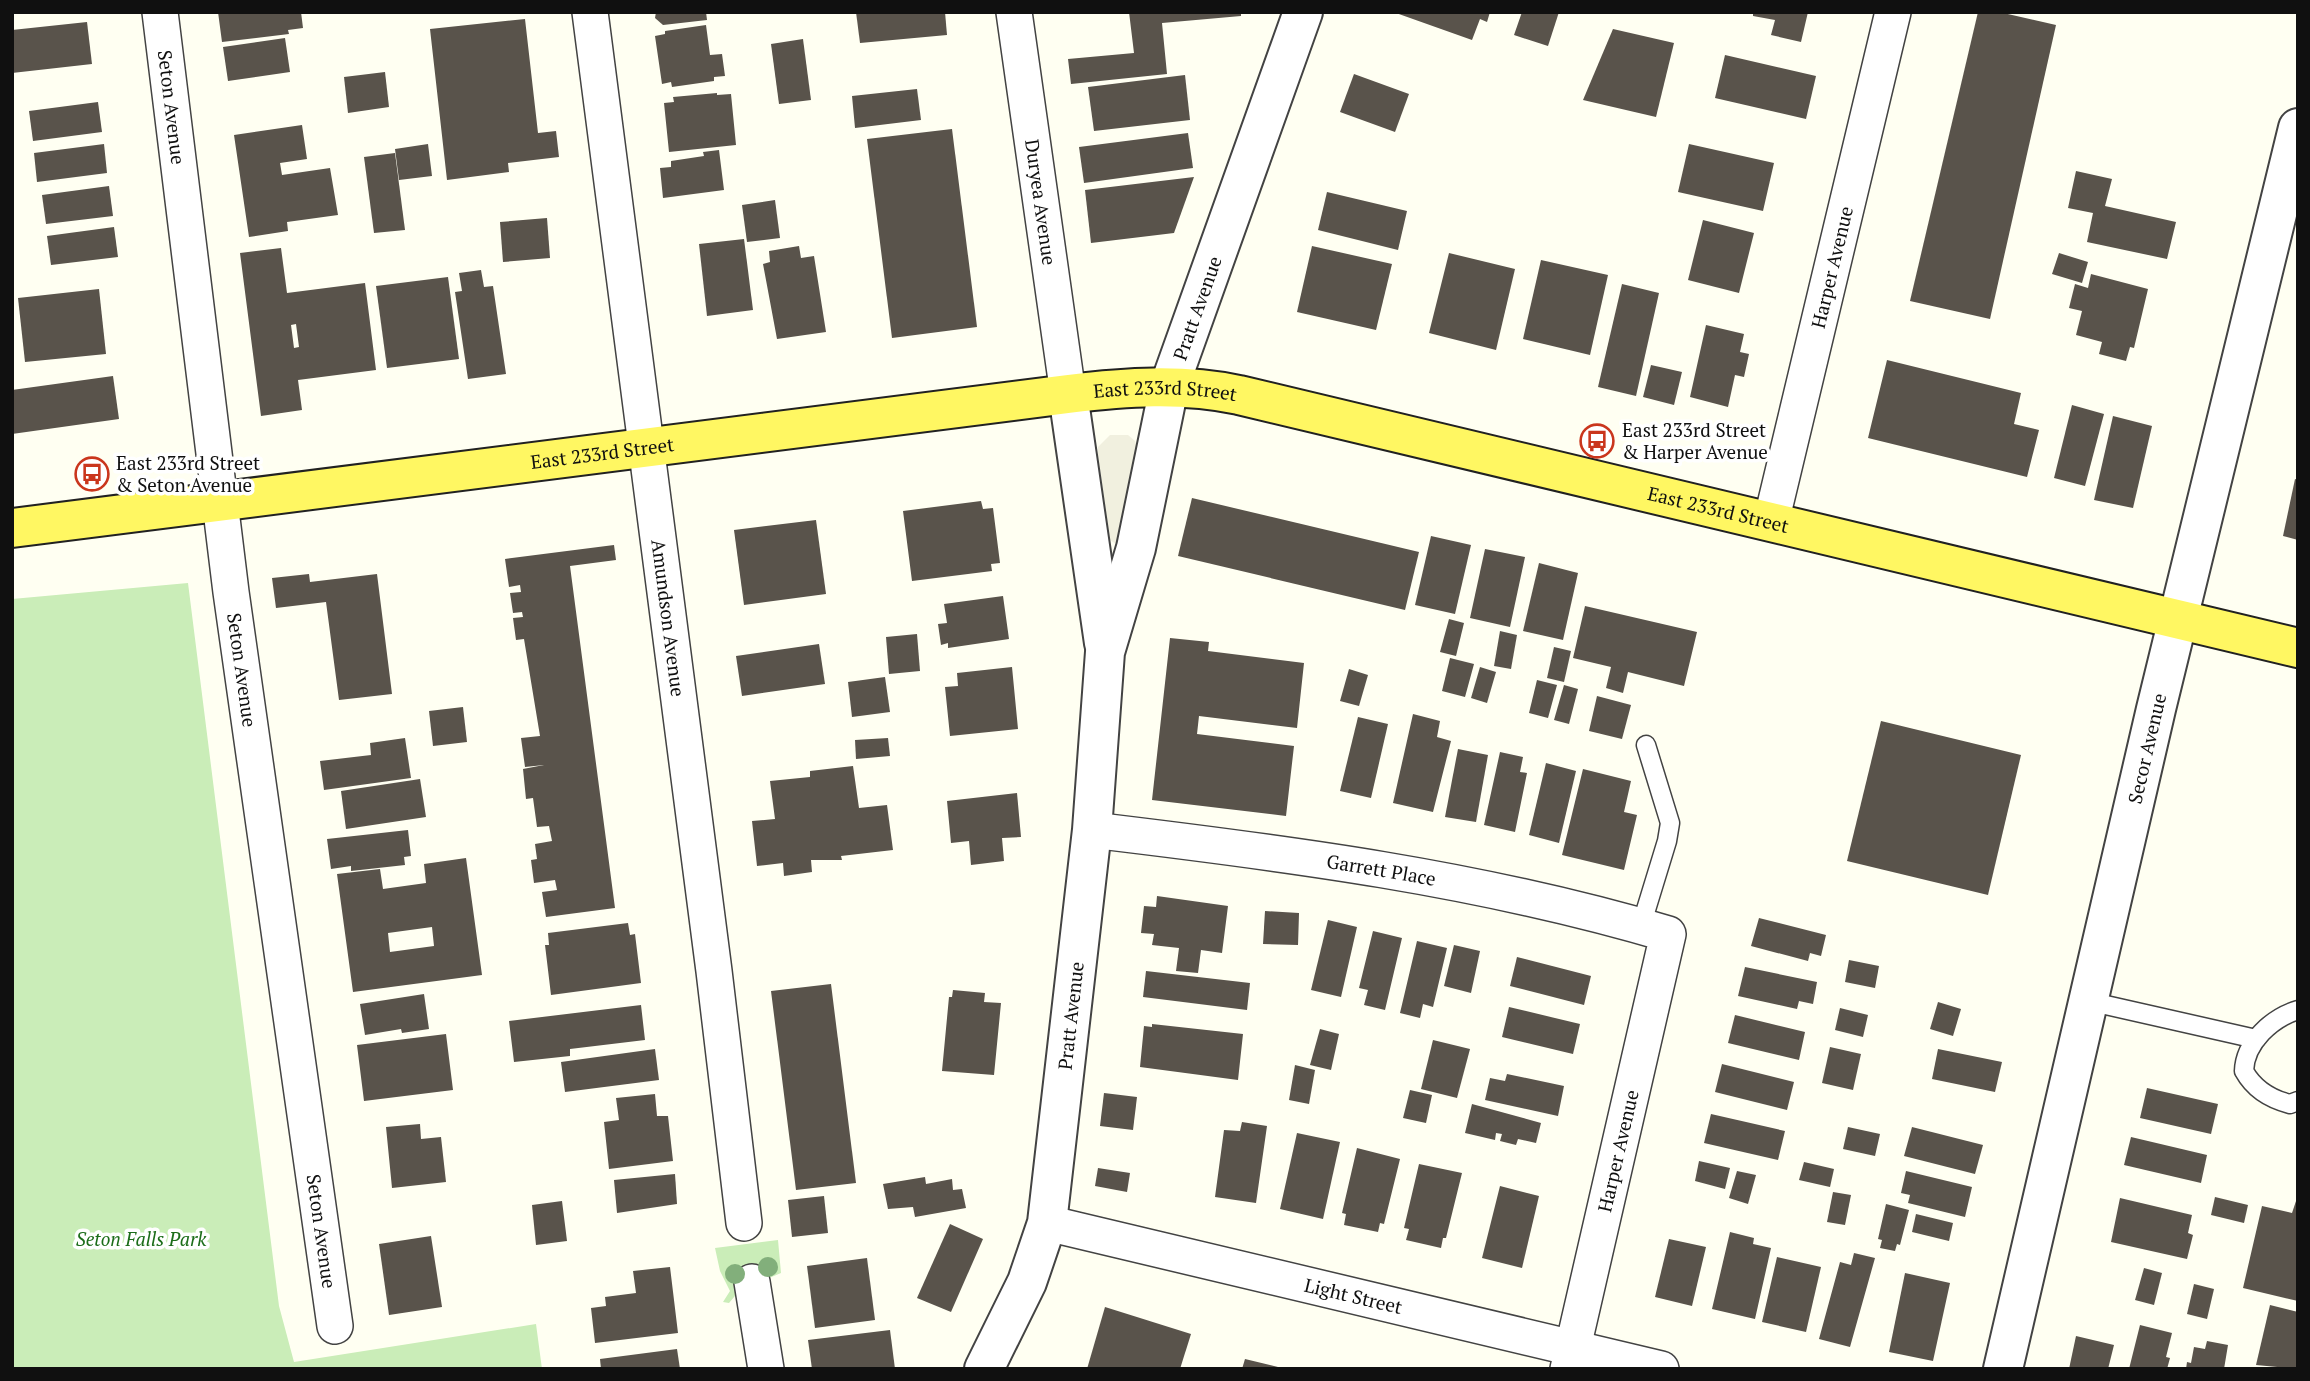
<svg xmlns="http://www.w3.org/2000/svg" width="2310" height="1381" font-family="'PT Serif',serif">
<rect width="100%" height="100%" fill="#fffff2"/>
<g fill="#caedb8">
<polygon points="188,583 279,1306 294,1362 536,1324 542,1369 12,1369 12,599"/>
<polygon points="778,1240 781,1273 740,1290 729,1303 723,1302 730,1291 720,1271 715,1248"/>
</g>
<polygon fill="#f1f0df" points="1110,435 1128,435 1135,441 1138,452 1122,541 1116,544 1110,540 1098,456 1098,447"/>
<g fill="#59534b" fill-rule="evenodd">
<polygon points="218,12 301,12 303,28 288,30 289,34 222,42"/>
<polygon points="656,12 706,12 707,20 663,25 655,18"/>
<polygon points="856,12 945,12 947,35 860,43"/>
<polygon points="1129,12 1241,12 1241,16 1162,23 1167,74 1071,84 1068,59 1134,53"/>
<polygon points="1490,12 1487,22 1480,19 1472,40 1396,13"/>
<polygon points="1522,12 1559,12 1548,46 1514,35"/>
<polygon points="1753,12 1808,12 1801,42 1771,35 1775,20 1753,16"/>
<polygon points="1978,12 1999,12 2056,25 1990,319 1910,301"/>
<polygon points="525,19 538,133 556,131 559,157 508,163 509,172 447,180 430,29"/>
<polygon points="87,22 92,64 12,73 12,30"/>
<polygon points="706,25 710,55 722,54 725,76 714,77 714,81 672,87 671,82 662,84 655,36 665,34 665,31"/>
<polygon points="1613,29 1674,43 1656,117 1583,100"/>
<polygon points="285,38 290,72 228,81 223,47"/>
<polygon points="803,39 811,100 779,104 771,44"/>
<polygon points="1725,55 1816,76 1806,119 1715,98"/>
<polygon points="385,72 389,107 348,113 344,77"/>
<polygon points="1354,74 1409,94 1395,132 1340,112"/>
<polygon points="1185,75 1190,120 1094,131 1088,87"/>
<polygon points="917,89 921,120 855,128 852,96"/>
<polygon points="717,93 717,95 731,94 736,145 669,152 664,103 674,102 673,97"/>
<polygon points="98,102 102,132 33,141 29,111"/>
<polygon points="302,125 307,159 280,163 282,175 330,168 338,215 287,222 288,231 249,237 234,135"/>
<polygon points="952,129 977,327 892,338 867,139"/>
<polygon points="1188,133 1193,168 1084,183 1079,147"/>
<polygon points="104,144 107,173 37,182 34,153"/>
<polygon points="428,144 432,176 399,180 395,149"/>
<polygon points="1689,144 1774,163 1763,211 1678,192"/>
<polygon points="719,150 724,190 663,198 660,168 671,167 671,161 704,156 703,152"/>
<polygon points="395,153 405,230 374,233 364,157"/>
<polygon points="2076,171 2112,179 2105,206 2176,222 2167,259 2087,242 2093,213 2068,208"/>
<polygon points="1194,177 1174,233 1091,243 1085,190"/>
<polygon points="109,186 113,216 46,224 42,195"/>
<polygon points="1327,192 1407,211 1398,250 1318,230"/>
<polygon points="775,200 780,238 747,242 742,205"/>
<polygon points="547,218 550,258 503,262 500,222"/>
<polygon points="1703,220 1754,233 1739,293 1688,280"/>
<polygon points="114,227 118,257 51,265 47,236"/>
<polygon points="744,239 753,310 707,316 699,244"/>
<polygon points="799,246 801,258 814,256 826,332 777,339 763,264 770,262 769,251"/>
<polygon points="1312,246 1392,264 1376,330 1297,312"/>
<path d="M281,248L287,293L365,283L376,370L298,380L302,410L261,416L240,253ZM296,324L299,347L294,348L291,325Z"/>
<polygon points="1449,253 1515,269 1496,350 1429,333"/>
<polygon points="2059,253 2088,262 2082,283 2052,274"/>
<polygon points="1541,260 1608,275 1590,355 1523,339"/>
<polygon points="481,270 484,287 493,286 506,374 468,379 455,292 462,291 459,273"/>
<polygon points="2091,274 2148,289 2134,348 2130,347 2126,361 2099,354 2102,342 2076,335 2082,311 2069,308 2075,284 2088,288"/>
<polygon points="448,277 459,359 387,368 376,286"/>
<polygon points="1622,284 1659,293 1636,396 1598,387"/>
<polygon points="99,289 106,354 25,362 18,298"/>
<polygon points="1706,325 1744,334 1740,352 1749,354 1744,377 1735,375 1728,407 1690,397"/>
<polygon points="1887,360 2021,393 2014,424 2039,430 2027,477 1868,438"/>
<polygon points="1651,365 1682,372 1674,405 1643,397"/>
<polygon points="113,376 119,419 12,434 12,390"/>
<polygon points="2072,405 2104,414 2085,486 2054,478"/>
<polygon points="2113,416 2152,426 2133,508 2094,500"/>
<polygon points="2295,479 2298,480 2298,540 2283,536"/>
<polygon points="1192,498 1419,552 1405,610 1178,556"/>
<polygon points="981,501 983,509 993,508 1000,563 991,564 992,571 912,581 903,511"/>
<polygon points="816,520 826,594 744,605 734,530"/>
<polygon points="1431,536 1471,545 1455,614 1415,605"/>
<polygon points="614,545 616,560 570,566 615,908 546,917 542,892 557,890 555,880 534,883 531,860 537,859 535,844 552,841 549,826 537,827 533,798 526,799 523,769 544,765 525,767 521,738 540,736 524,639 516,640 513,618 523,617 522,612 513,613 510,593 521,592 520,585 509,587 505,559"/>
<polygon points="1485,549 1525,557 1510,627 1470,618"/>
<polygon points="1539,563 1578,573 1563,640 1523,631"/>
<polygon points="309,574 310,582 377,574 392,694 339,700 326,602 276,608 272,578"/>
<polygon points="1003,596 1009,639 948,648 948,643 941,645 938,624 947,623 944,604"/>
<polygon points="1585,606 1697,632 1684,686 1628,672 1623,693 1606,688 1611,667 1573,658"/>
<polygon points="1449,619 1464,623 1456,656 1440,652"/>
<polygon points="1500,631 1517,635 1511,669 1494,666"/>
<polygon points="917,634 920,671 889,674 886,637"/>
<polygon points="1170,638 1209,642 1208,651 1304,663 1297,728 1199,716 1197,734 1294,746 1286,816 1152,800"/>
<polygon points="819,644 825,684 742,696 736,656"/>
<polygon points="1554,647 1571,651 1564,682 1547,678"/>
<polygon points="1450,658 1474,664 1465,697 1442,691"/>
<polygon points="1012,667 1018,729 950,736 945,687 958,686 957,673"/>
<polygon points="1480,667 1496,672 1487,703 1471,698"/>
<polygon points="1349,669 1368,675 1359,706 1340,701"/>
<polygon points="885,677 890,712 852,717 848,682"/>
<polygon points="1537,680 1557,685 1548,718 1529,713"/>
<polygon points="1564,685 1578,689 1569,724 1554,720"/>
<polygon points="1597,696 1631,705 1622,739 1589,731"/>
<polygon points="463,707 467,742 433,746 429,711"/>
<polygon points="1413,714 1440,721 1437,737 1451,741 1433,812 1393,803"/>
<polygon points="1358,717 1388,724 1371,798 1340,791"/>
<polygon points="1881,721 2021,755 1988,895 1847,861"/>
<polygon points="405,738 411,778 324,790 320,761 371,755 370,743"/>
<polygon points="888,738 890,756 856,759 855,740"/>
<polygon points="1458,749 1488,755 1476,822 1445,817"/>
<polygon points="1500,752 1523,757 1520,772 1527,773 1515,832 1484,825"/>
<polygon points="1546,763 1576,771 1559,843 1529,835"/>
<polygon points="853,766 859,808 887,805 893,850 841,856 842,860 811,860 812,872 784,876 783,863 757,866 752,821 775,819 770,781 810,777 810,771"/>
<polygon points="1583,769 1631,781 1624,812 1637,815 1624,870 1562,855"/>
<polygon points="420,779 426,817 346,829 341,791"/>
<polygon points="1017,793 1021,837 1002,838 1004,861 971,865 969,841 951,843 947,801"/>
<polygon points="408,830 411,856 404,857 405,865 351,871 351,866 331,869 327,839"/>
<path d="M466,858L482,975L353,992L337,874L380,869L383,889L426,883L424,864ZM432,927L434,946L390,952L388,933Z"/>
<polygon points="1157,896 1228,906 1222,953 1201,950 1198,973 1176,971 1179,948 1152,945 1154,934 1141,933 1144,906 1156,907"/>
<polygon points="1265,911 1299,913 1298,945 1263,944"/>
<polygon points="1759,918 1826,935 1821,956 1810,953 1808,961 1751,946"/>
<polygon points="1328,920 1357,927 1341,997 1311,990"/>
<polygon points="628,923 630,935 635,934 641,983 551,995 545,945 549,945 548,933"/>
<polygon points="1373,931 1402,938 1385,1010 1364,1005 1368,990 1359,988"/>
<polygon points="1417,941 1447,948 1433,1007 1423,1004 1420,1018 1400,1013"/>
<polygon points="1454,945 1480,951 1471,993 1444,986"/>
<polygon points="1517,957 1591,976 1584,1005 1510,986"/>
<polygon points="1849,960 1879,966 1875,988 1845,982"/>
<polygon points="1745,967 1817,982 1813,1004 1799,1001 1797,1009 1738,996"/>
<polygon points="1146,971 1250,983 1247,1010 1143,997"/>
<polygon points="831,984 856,1183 796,1190 771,991"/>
<polygon points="953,990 985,993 984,1002 1001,1003 994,1075 942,1071 949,997 952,997"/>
<polygon points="424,994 429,1029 402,1033 401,1029 365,1035 360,1004"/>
<polygon points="1938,1002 1961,1009 1953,1036 1930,1029"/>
<polygon points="641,1005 645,1040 570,1049 570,1056 514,1062 509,1021"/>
<polygon points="1509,1007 1580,1024 1573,1054 1502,1037"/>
<polygon points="1840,1008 1868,1015 1863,1037 1835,1030"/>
<polygon points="1735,1015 1805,1032 1799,1060 1728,1043"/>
<polygon points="1152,1024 1243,1034 1238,1080 1140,1067 1144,1026 1152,1027"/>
<polygon points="1320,1029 1339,1034 1331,1070 1310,1065"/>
<polygon points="446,1034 453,1090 364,1101 357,1045"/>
<polygon points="1433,1040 1470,1049 1457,1098 1421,1089"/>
<polygon points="1830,1047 1861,1054 1853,1090 1822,1083"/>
<polygon points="655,1049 659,1080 565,1092 561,1062"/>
<polygon points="1938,1049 2002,1062 1995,1092 1932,1079"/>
<polygon points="1722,1064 1794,1082 1787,1110 1715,1092"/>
<polygon points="1295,1065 1315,1070 1309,1104 1289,1100"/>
<polygon points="1507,1074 1564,1086 1558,1116 1485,1100 1490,1078 1505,1081"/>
<polygon points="2147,1088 2218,1104 2211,1134 2140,1118"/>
<polygon points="1410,1090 1432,1095 1426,1123 1403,1118"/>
<polygon points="1104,1093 1137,1097 1133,1130 1100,1126"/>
<polygon points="655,1094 657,1116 668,1116 673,1161 609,1169 604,1122 619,1120 616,1098"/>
<polygon points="1472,1104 1541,1123 1536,1143 1518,1139 1516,1145 1500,1141 1502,1134 1496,1133 1495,1140 1465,1133"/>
<polygon points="1711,1114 1785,1131 1778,1160 1704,1143"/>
<polygon points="1242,1122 1267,1126 1256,1203 1215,1197 1224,1130 1240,1131"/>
<polygon points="420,1124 421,1139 441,1137 446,1182 392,1188 386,1127"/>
<polygon points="1848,1127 1880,1134 1875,1156 1843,1149"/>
<polygon points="1912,1127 1983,1145 1975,1174 1904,1156"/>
<polygon points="1297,1133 1340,1142 1323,1219 1280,1209"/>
<polygon points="2131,1137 2207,1155 2201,1183 2124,1165"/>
<polygon points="1357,1148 1400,1159 1384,1224 1380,1223 1378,1232 1344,1225 1346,1214 1342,1213"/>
<polygon points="1699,1161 1730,1168 1725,1189 1695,1181"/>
<polygon points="1804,1162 1834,1169 1830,1187 1799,1180"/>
<polygon points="1419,1164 1462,1173 1446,1238 1443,1238 1441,1248 1406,1240 1409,1229 1404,1228"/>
<polygon points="1098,1168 1130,1173 1127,1192 1095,1186"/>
<polygon points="1737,1171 1756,1175 1748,1204 1729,1198"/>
<polygon points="1906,1171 1972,1187 1965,1217 1908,1203 1910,1195 1901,1193"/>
<polygon points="675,1174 677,1204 617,1213 614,1180"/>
<polygon points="925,1177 926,1184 952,1179 953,1190 962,1189 966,1208 915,1217 913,1207 888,1209 883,1184"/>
<polygon points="1500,1186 1539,1196 1522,1268 1482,1258"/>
<polygon points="1833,1192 1851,1195 1845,1225 1827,1222"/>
<polygon points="2298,1195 2298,1301 2243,1288 2262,1206 2292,1213"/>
<polygon points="824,1196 828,1233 792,1237 788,1200"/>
<polygon points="2215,1197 2248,1205 2244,1223 2211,1215"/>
<polygon points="2120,1198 2192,1215 2188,1233 2193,1235 2187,1259 2111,1242"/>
<polygon points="562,1201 567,1241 536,1245 532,1205"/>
<polygon points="1886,1204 1909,1210 1900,1245 1897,1244 1895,1251 1880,1248 1882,1240 1878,1239"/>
<polygon points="1916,1214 1953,1223 1949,1241 1912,1232"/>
<polygon points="950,1224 983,1239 951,1312 917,1298"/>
<polygon points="1730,1232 1754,1238 1753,1244 1771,1248 1755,1319 1712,1309"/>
<polygon points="431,1236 442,1307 389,1315 379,1244"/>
<polygon points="1669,1239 1706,1247 1692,1306 1655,1297"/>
<polygon points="1854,1253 1875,1258 1850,1347 1819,1339 1840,1262 1851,1265"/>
<polygon points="1777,1257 1821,1267 1806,1332 1762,1322"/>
<polygon points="867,1258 875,1320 815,1328 807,1266"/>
<polygon points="670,1267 678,1333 595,1343 591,1308 606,1306 605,1297 636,1293 633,1271"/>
<polygon points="2144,1268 2162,1273 2154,1305 2135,1300"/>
<polygon points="1905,1273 1950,1283 1933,1361 1889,1352"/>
<polygon points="2194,1284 2214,1289 2207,1319 2187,1314"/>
<polygon points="2270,1305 2298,1312 2298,1369 2256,1365"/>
<polygon points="1105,1307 1191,1334 1180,1369 1087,1369"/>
<polygon points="2140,1325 2172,1333 2166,1357 2170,1358 2167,1369 2129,1369"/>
<polygon points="890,1330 895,1369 812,1369 808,1340"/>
<polygon points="2076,1336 2114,1345 2108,1369 2069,1369"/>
<polygon points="2207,1341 2228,1345 2224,1369 2186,1369 2187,1362 2191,1363 2194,1347 2205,1349"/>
<polygon points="677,1349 680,1369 601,1369 600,1359"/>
<polygon points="1245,1359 1282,1368 1282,1369 1242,1369"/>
</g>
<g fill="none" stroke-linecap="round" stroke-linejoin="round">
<defs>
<g id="service">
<polyline points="1641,926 1667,841 1670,823 1646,745"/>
<polyline points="2088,1001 2256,1039"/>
<path d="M2298,1010C2272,1018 2245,1042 2244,1071C2254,1089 2270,1099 2290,1104L2298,1101"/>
</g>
<g id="minor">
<path id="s1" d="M160,12L231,592L335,1326"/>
<path id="s2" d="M590,12L714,971L744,1223"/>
<path id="s3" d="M1014,12L1068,394"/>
<path id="s4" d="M1771,522L1893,12"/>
<path id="s5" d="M1092,830C1285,853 1480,878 1668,934L1568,1369"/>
<path id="s6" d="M1047,1223L1661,1369"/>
<polyline points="752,1282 766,1369"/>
</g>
<g id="tertiary">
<polyline points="1068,394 1104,643"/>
<path id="s7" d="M984,1369L1027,1282L1047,1223L1092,830L1105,652L1136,548L1169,387L1303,12"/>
<path id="s8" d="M2003,1369L2156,709L2298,128"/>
</g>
<g id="primary">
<path id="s9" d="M12,528L1068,394C1126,387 1182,383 1239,395L2298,648"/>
</g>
</defs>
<use href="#service" stroke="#434343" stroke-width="21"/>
<use href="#minor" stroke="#434343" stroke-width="38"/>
<use href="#tertiary" stroke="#434343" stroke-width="42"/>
<use href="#primary" stroke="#212121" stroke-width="42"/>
<use href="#service" stroke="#fff" stroke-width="18"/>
<use href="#minor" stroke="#fff" stroke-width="35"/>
<use href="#tertiary" stroke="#fff" stroke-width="38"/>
<use href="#primary" stroke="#fff762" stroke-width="38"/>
</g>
<g fill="#82af7b">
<circle cx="768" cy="1267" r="10"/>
<circle cx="735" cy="1274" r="10"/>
</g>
<defs>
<symbol id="bus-ring" viewBox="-11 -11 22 22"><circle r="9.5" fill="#fff" stroke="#ca361d" stroke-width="1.5"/><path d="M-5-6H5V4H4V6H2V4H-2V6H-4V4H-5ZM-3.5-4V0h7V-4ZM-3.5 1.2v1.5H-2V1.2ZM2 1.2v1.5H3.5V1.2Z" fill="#ca361d"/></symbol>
</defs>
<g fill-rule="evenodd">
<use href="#bus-ring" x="1578" y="422" width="38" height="38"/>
<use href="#bus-ring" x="73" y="455" width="38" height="38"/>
</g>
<g text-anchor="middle" stroke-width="7" stroke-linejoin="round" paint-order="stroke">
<g font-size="19" fill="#101010" stroke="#fff">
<text dy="7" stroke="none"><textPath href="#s1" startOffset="96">Seton Avenue</textPath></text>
<text dy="7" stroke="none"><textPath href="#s3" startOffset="192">Duryea Avenue</textPath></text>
<text dy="7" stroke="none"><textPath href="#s4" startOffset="262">Harper Avenue</textPath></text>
<text dy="7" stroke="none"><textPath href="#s7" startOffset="1090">Pratt Avenue</textPath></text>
<text dy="7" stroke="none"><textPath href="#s9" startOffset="1162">East 233rd Street</textPath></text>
<text dy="7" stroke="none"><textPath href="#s9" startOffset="595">East 233rd Street</textPath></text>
<text dy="7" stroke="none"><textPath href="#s9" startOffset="1729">East 233rd Street</textPath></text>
<text dy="7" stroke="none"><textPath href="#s2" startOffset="611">Amundson Avenue</textPath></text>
<text dy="7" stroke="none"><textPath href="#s1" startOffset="663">Seton Avenue</textPath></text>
<text dy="7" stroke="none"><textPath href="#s8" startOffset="637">Secor Avenue</textPath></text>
<text dy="7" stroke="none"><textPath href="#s5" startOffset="292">Garrett Place</textPath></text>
<text dy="7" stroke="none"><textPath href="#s7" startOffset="368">Pratt Avenue</textPath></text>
<text transform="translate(1618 1151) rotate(-77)" y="7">Harper Avenue</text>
<text dy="7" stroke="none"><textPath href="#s1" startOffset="1230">Seton Avenue</textPath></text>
<text dy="7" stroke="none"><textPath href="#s6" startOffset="315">Light Street</textPath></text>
</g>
<g font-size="19" fill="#101010" stroke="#fff" text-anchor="start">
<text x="1622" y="437">East 233rd Street<tspan x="1622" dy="22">&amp; Harper Avenue</tspan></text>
<text x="116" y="470">East 233rd Street<tspan x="116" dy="22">&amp; Seton Avenue</tspan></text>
</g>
<g font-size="19" font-style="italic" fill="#1c6d1a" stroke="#fff">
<text x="141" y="1246">Seton Falls Park</text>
</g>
</g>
<rect width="2310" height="1381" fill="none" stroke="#101010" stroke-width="28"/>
</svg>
